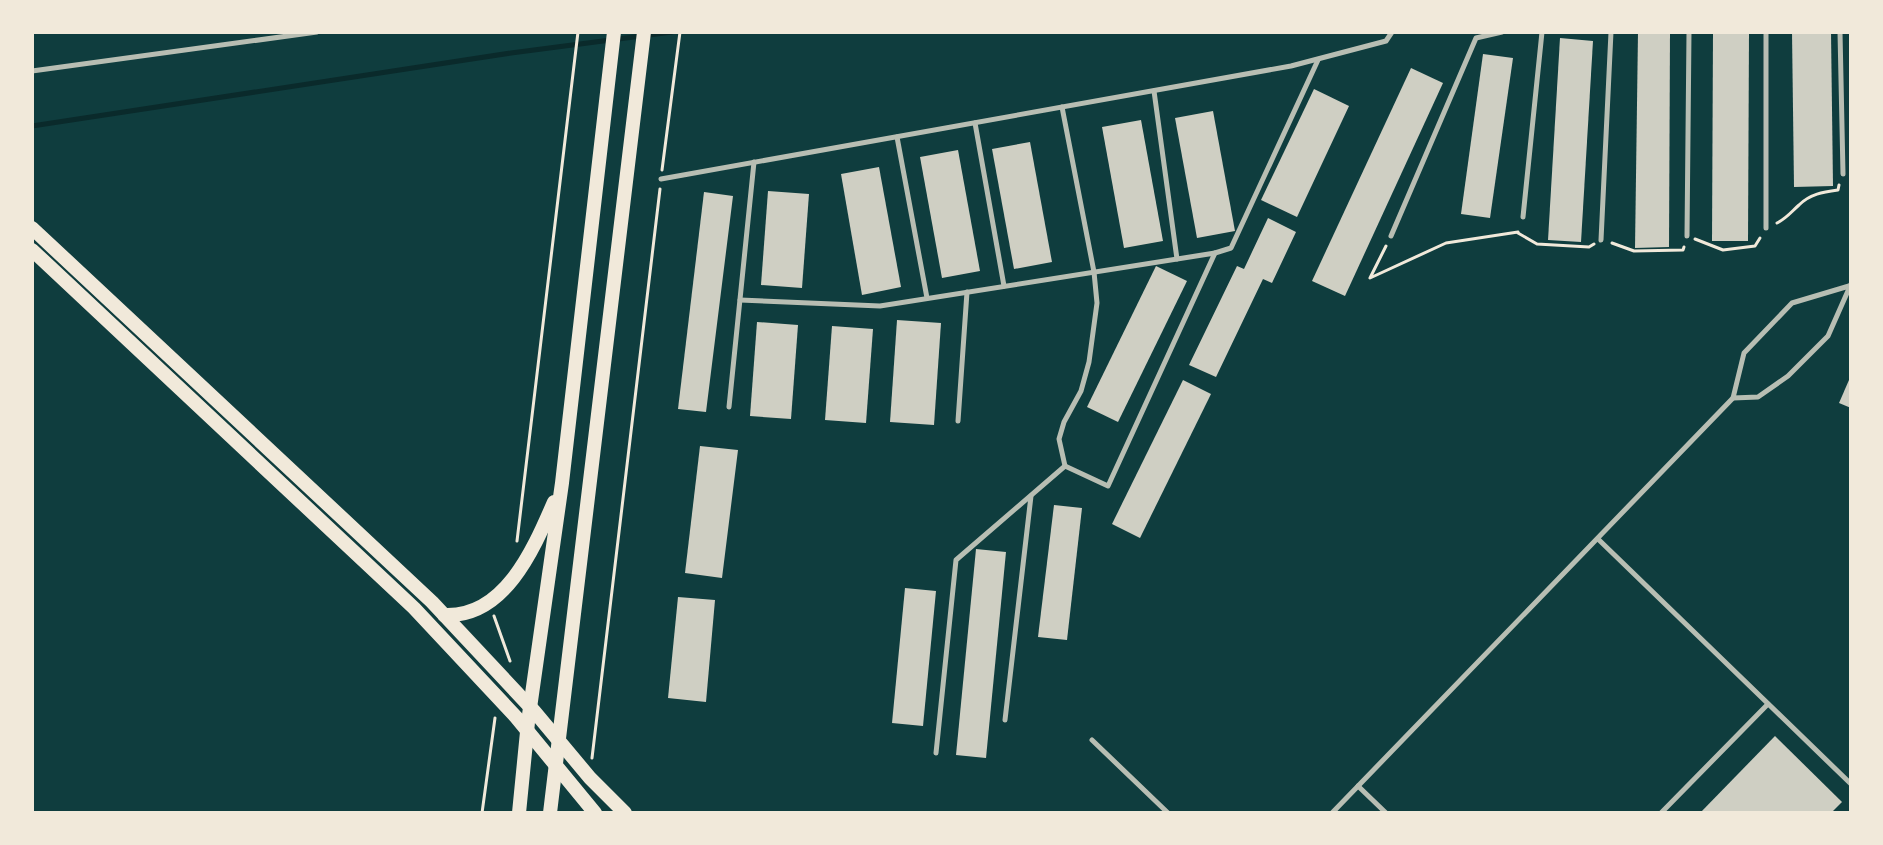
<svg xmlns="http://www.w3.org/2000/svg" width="1883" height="845" font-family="'IBM Plex Sans',sans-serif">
<rect width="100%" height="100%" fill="#0f3d3e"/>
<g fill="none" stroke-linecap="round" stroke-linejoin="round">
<polyline stroke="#0a2a2b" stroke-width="5" points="32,126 511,53 672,32"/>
</g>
<g fill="#cfcfc3">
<polygon points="1638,32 1670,32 1669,247 1635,248"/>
<polygon points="1713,32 1749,32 1748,241 1712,241"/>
<polygon points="1792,32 1831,32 1833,186 1794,187"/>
<polygon points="1560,38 1593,41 1581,242 1548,240"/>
<polygon points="1483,54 1513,58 1490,218 1461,214"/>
<polygon points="1411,68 1443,83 1345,296 1312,281"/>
<polygon points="1314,89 1349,106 1297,217 1261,200"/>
<polygon points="1213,111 1235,231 1197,238 1175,118"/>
<polygon points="1141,120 1163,241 1124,248 1102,127"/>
<polygon points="1030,142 1052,262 1014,269 992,149"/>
<polygon points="958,150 980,271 942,278 920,157"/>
<polygon points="879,167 901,287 862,295 841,174"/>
<polygon points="768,191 809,194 802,288 761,285"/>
<polygon points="704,192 733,196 706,412 678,409"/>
<polygon points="1268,218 1296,232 1272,283 1263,279 1216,377 1189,365 1237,266 1244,269"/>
<polygon points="1156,266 1187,281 1118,422 1087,407"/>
<polygon points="897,320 941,323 934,425 890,422"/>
<polygon points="757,322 798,325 791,419 750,416"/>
<polygon points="832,326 873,329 866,423 825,420"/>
<polygon points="1183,380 1211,394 1140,538 1112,524"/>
<polygon points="1849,380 1851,381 1851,408 1839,403"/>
<polygon points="700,446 738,450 722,578 685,573"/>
<polygon points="1054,505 1082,508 1067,640 1038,637"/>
<polygon points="976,549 1006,552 986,758 956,755"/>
<polygon points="905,588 936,591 923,726 892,723"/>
<polygon points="678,597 715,600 706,702 668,698"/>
<polygon points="1775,736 1842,802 1831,813 1700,813"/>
</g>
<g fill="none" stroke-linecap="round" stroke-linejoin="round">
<g stroke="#f1e9da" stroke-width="3">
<polyline points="662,170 680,32"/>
<path d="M1777,223C1787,218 1791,212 1799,205C1810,194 1823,192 1838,190L1839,185"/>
<polyline points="1518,233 1537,244 1589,247 1594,244"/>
<polyline points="1695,239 1723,250 1755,246 1760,238"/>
<polyline points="1612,243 1634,251 1683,250 1684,247"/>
<polyline points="1386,246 1370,278 1446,243 1518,232"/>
<polyline points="517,541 578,32"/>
<polyline points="494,616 510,661"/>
<polyline points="592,758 660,189"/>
<polyline points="482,813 495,718"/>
</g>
<g stroke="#b8beb3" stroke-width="5">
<polyline points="1766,32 1766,228"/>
<polyline points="1840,32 1843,174"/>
<polyline points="32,71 317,32"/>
<polyline points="1154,91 1177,259"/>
<polyline points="1062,107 1094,272 1097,303 1089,362 1081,391 1064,422 1059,439 1065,466"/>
<polyline points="975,123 1004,286"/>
<polyline points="897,137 927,298"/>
<polyline points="661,179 1291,66 1386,41 1392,32"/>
<polyline points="1523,217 1542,32"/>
<polyline points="1391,236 1476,38 1502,32"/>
<polyline points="1687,236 1689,32"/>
<polyline points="1601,240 1611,32"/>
<polyline points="1215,253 1231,248 1318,60"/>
<polyline points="1849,286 1792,303 1744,353 1733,398 1758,397 1788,376 1828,336 1851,284"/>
<polyline points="740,300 880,306 1215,253 1108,486 1065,466 956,560 936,753"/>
<polyline points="729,407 754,162"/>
<polyline points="958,421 967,292"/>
<polyline points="1598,539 1851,784"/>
<polyline points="1005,720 1031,496"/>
<polyline points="1092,740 1168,813"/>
<polyline points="1358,786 1386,813"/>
<polyline points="1332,813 1733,398"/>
<polyline points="1661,813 1768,704"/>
</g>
<g stroke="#f1e9da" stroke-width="14">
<polyline points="32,228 432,602 534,711 590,778 625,813"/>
<polyline points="32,250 414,608 516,717 595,813"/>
</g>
<g stroke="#f1e9da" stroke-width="14">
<path d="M444,615C505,618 534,548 554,502"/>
<polyline points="519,813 528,722 562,483 614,32"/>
<polyline points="550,813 644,32"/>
</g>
</g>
<rect width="1883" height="845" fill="none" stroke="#f1e9da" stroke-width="68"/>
</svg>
